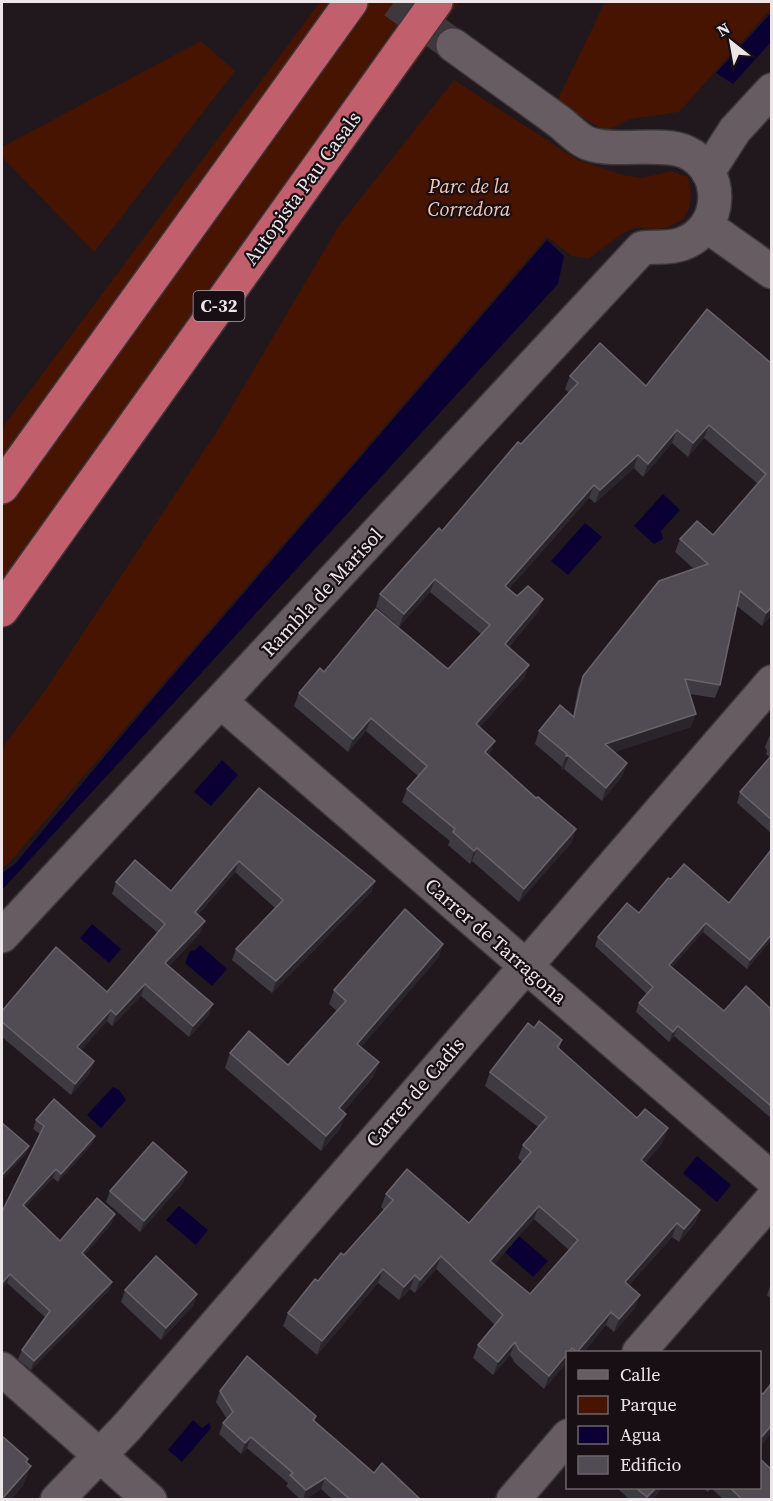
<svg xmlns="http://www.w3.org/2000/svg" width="773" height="1501" font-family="'Source Serif 4',serif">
<rect width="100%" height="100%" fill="#20181d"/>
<g fill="#461400">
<polygon points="320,2 460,2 2,631 2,428"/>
<polygon points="605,2 771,2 771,9 679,112 630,119 606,131 556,103"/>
<polygon points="201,41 235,71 94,252 2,157 2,147"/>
<path d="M454,80L578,160L623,175L642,178L671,171L688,177C694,205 691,223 660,229C652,230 644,227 636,228C625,229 600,251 589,258L572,256L547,237L9,863L2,868V748L44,692L221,425L338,227Z"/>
</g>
<g fill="#0a0034">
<polygon points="771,13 771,42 733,84 716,73"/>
<polygon points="547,240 564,256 558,284 2,890 2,873 15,864 150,702"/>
<polygon points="663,494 680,510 661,531 663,539 654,544 634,526"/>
<polygon points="585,523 602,537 568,575 551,561"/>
<polygon points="222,760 238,775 211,806 194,792"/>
<polygon points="92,924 121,949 109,963 80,938"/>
<polygon points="200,945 227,969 212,986 185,963 190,951 195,950"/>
<polygon points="113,1087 119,1090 126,1100 101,1128 87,1115"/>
<polygon points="697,1156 731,1185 717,1202 683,1173"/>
<polygon points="179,1206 208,1230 196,1245 166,1220"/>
<polygon points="519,1236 548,1261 533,1277 505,1252"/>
<polygon points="193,1420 202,1428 209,1423 211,1428 182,1462 168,1450"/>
</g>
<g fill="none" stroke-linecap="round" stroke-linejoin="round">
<polyline stroke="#3f373c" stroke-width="33" stroke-dasharray="33 16" stroke-linecap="butt" points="394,2 453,45"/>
<defs>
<g id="street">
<polyline points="708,172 735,130 772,90"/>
<polyline points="707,226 772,272"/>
<polyline points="221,702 772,1179"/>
<path d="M2,936L642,248C655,246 669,249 682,244C724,229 726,170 686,152C663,141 615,153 590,144C579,141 567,127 557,120C522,95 488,70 453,45"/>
<polyline points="639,1352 772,1199"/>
<polyline points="2,1369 150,1500"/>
<polyline points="57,1500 127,1427 772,682"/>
<polyline points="513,1500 568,1436"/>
</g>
<g id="highway">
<polyline points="2,487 351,2"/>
<polyline points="2,610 436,2"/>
</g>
</defs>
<use href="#street" stroke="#3c3639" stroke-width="36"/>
<use href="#highway" stroke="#3c3639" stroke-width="36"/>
<use href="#street" stroke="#665c62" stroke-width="33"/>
<use href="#highway" stroke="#c15f6d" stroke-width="33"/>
</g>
<g fill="#3e3a42" fill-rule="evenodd">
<polygon points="771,363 771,615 762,626 737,606 720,685 715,698 690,694 691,727 614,752 627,763 622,776 602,801 564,769 561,770 562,767 535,744 539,731 573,716 578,689 583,676 694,569 675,552 680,539 713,535 758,484 704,438 688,457 672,443 643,477 634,468 595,503 589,498 509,589 517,596 543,599 538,612 509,647 529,665 524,678 480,727 490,754 489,755 572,842 519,902 472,861 470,864 448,845 450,841 402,802 407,789 418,776 366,731 348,752 294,706 299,693 324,672 448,669 481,634 430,592 399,627 376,607 380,594 442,531 521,444 569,393 565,389 570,376 646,386"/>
<polygon points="771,734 771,833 737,803 740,792 770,758 766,754 767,751 765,747 769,737"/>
<polygon points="259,788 375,881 371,892 272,993 232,960 236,949 275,908 235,872 198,915 201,932 169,966 209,1015 189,1037 141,996 112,1026 107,1021 81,1050 94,1061 90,1073 71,1095 2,1037 2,1011 107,992 158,933 112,894 116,882 171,891"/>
<polygon points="668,878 771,940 747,969 703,932 671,968 724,1011 771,1009 771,1118 674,1036 669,1042 636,1012 639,1003 647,994 595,946 598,937 639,913"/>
<polygon points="443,944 438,958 361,1047 379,1062 373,1077 343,1112 340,1129 321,1151 225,1068 230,1053 288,1065 337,1011 329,1004 334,990"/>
<path d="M534,1028L562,1040L559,1049L663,1142L645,1163L700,1210L695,1223L679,1242L672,1237L629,1285L635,1308L614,1332L606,1325L583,1353H567V1362L544,1389L515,1363L510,1355L493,1375L473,1358L478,1345L495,1325L436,1269L415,1293L410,1289L399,1300L378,1283L317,1355L283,1326L288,1313L344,1255L384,1210L381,1207L386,1194L469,1223L522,1162L518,1158L523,1145L538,1127L485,1086L490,1072ZM534,1219L569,1250L530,1294L494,1264Z"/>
<polygon points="36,1120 95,1136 92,1144 58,1182 53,1178 25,1207 60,1241 112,1223 84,1255 112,1282 109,1290 31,1370 18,1359 22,1350 46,1318 7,1283 40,1134 33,1129"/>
<polygon points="187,1172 183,1183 140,1232 106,1202 110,1191"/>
<polygon points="771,1283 771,1299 767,1295"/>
<polygon points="125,1290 197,1294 193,1306 161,1340 121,1302"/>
<polygon points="220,1391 316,1416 315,1421 374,1473 421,1500 333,1500 321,1489 305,1500 301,1500 286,1486 288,1483 247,1448 241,1454 219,1434 223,1423 227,1419 216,1402"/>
<polygon points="617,1488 662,1488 652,1500 630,1500"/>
<polygon points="703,1488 759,1488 771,1500 724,1500 711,1488 708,1492"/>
</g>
<g fill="#2a252b">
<polygon points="709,425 704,438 688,457 693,443"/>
<polygon points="677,430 672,443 643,477 648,464"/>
<polygon points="638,455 634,468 595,503 600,490"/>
<polygon points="594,485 589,498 500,599 505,586"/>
<polygon points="435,579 430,592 399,627 404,614"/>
<polygon points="543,599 538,612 500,657 505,644"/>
<polygon points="771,608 771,615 762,626 766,613"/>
<polygon points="529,665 524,678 471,737 476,724"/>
<polygon points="696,714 691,727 600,757 605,744"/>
<polygon points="371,718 366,731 348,752 353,739"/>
<polygon points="495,741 490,754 481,765 485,752"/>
<polygon points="566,756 569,756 564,769 561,770"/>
<polygon points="627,763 622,776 602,801 606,788"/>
<polygon points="576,829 572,842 519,902 524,889"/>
<polygon points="477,848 472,861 470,864 474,851"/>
<polygon points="239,861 235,872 191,923 195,912"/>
<polygon points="375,881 371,892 272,993 276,981"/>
<polygon points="205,921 201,932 161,974 165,963"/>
<polygon points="706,923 703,932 665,975 669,965"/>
<polygon points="771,935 771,940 747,969 750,960"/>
<polygon points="443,944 438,958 352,1058 357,1044"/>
<polygon points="145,984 141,996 112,1026 116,1015"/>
<polygon points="213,1004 209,1015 189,1037 193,1026"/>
<polygon points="111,1010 107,1021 73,1059 77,1047"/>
<polygon points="678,1026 674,1036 669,1042 673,1032"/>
<polygon points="94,1061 90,1073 71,1095 75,1084"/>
<polygon points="379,1062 373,1077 334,1123 339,1108"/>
<polygon points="346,1114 340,1129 321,1151 326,1136"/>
<polygon points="668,1128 663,1142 636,1173 641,1160"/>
<polygon points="95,1136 92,1144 58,1182 61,1174"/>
<polygon points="29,1146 26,1154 2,1180 2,1175"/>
<polygon points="56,1169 53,1178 20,1213 23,1205"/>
<polygon points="187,1172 183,1183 140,1232 144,1221"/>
<polygon points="539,1206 534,1219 486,1274 490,1261"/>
<polygon points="700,1210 695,1223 679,1242 684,1229"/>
<polygon points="115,1214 112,1223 79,1262 82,1253"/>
<polygon points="677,1223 672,1237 620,1295 625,1282"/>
<polygon points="441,1256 436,1269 415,1293 420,1280"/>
<polygon points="383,1269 378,1283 317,1355 322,1341"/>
<polygon points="10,1274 7,1283 2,1289 2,1283"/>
<polygon points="415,1275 410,1289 399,1300 404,1287"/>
<polygon points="112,1282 109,1290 31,1370 34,1361"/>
<polygon points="197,1294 193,1306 161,1340 166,1328"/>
<polygon points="640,1295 635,1308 614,1332 619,1319"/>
<polygon points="611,1312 606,1325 583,1353 577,1353"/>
<polygon points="515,1342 510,1355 493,1375 498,1362"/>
<polygon points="567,1354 567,1362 544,1389 549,1376"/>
<polygon points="771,1426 771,1434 759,1448 759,1440"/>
<polygon points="251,1437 247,1448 241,1454 245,1443"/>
<polygon points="28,1459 23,1474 31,1466 23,1486 11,1500 2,1500"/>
<polygon points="325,1478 321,1489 305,1500 303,1500 306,1490"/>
<polygon points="656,1488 662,1488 652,1500 646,1500"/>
</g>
<g fill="#514c54" stroke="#69646b" stroke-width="1.5" fill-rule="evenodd">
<polygon points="707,309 771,363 771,608 766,613 740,591 720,685 685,679 696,714 605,744 627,763 606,788 569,756 566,756 567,754 539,731 560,705 574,717 583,676 659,581 708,564 680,539 697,521 713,535 766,474 709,425 693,443 677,430 648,464 638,455 600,490 594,485 505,586 517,596 528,586 543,599 505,644 529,665 476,724 495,741 485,752 536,798 538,797 576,829 524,889 477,848 474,851 453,832 455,829 407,789 427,766 371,718 353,739 299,693 320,668 324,672 376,609 448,669 490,625 435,579 404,614 380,594 439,528 442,531 518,442 521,444 578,383 570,376 600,343 646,386"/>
<polygon points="771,756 771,819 740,792"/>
<polygon points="259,788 375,881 276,981 236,949 283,900 239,861 195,912 205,921 165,963 213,1004 193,1026 145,984 116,1015 111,1010 77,1047 94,1061 75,1084 2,1022 2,1011 56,947 107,992 165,924 116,882 135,860 171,891"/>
<polygon points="771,850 771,935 750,960 706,923 669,965 724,1011 746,986 771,1009 771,1106 678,1026 673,1032 639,1003 653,987 598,937 627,903 639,913 668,878 671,879 684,864 729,903"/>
<polygon points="405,909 443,944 357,1044 379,1062 339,1108 346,1114 326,1136 230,1053 249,1031 288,1065 346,1001 334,990"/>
<path d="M539,1021L562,1040L557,1047L637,1118L645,1109L668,1128L641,1160L700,1210L684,1229L677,1223L625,1282L640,1295L619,1319L611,1312L577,1352L572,1348L569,1353H567V1354L549,1376L519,1350L515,1342L498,1362L478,1345L503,1315L441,1256L420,1280L415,1275L404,1287L383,1269L322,1341L288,1313L315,1279L318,1281L341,1253L344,1255L393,1200L386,1194L407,1169L469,1223L531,1152L523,1145L547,1117L490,1072L528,1023L534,1028ZM539,1206L578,1240L530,1294L490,1261Z"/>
<polygon points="54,1099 95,1136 61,1174 56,1169 23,1205 60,1241 97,1198 115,1214 82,1253 112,1282 34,1361 22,1350 50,1311 10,1274 2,1283 2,1212 44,1126 36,1120"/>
<polygon points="2,1123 29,1146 2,1175"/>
<polygon points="153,1142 187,1172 144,1221 110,1191"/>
<polygon points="156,1256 197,1294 166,1328 125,1290"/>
<polygon points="247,1356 316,1416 313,1420 374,1473 382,1463 421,1500 351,1500 325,1478 306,1490 290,1475 293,1473 251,1437 245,1443 223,1423 233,1412 220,1391"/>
<polygon points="771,1384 771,1426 759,1440 759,1391 763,1394"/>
<polygon points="2,1436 28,1459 26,1462 31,1466 2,1499"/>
<polygon points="759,1458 771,1469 771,1500 743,1500 730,1488 759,1488"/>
<polygon points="636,1488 656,1488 647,1497"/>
</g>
<g text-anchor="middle" stroke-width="4.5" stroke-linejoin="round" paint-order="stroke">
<rect fill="#170f14" stroke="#aca6a9" stroke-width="1.5" x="193.5" y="291" width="51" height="30" rx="4.5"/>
<g font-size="18" font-weight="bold" fill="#ece6e9">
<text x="219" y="312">C-32</text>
</g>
<g font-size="20" font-style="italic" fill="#f8c8b4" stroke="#170f14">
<text x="469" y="193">Parc de la<tspan x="469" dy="23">Corredora</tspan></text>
</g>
<g font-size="20" fill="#ece6e9" stroke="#170f14">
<text transform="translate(302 188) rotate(-54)" y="7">Autopista Pau Casals</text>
<text transform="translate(322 592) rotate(-47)" y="7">Rambla de Marisol</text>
<text transform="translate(496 941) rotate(41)" y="7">Carrer de Tarragona</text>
<text transform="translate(415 1092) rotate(-49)" y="7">Carrer de Cadis</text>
</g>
</g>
<rect width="773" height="1501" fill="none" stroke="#ece6e9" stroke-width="6"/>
<rect x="566" y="1351" width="195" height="138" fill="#170f14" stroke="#6c6569" stroke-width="1.5"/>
<rect x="578" y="1370" width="30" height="9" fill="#665c62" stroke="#6c6569" stroke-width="1.5"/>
<text x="620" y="1381" font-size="18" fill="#ece6e9">Calle</text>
<rect x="578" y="1396" width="30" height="18" fill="#461400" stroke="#6c6569" stroke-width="1.5"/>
<text x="620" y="1411" font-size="18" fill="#ece6e9">Parque</text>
<rect x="578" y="1426" width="30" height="18" fill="#0a0034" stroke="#6c6569" stroke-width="1.5"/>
<text x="620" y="1441" font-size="18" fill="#ece6e9">Agua</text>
<rect x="578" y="1456" width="30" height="18" fill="#514c54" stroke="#6c6569" stroke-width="1.5"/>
<text x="620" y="1471" font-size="18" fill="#ece6e9">Edificio</text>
<g transform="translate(731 42) rotate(329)" stroke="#170f14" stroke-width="4.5" paint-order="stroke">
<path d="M0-4.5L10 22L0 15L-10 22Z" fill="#ece6e9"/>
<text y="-9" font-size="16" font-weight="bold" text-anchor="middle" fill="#ece6e9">N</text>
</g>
</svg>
